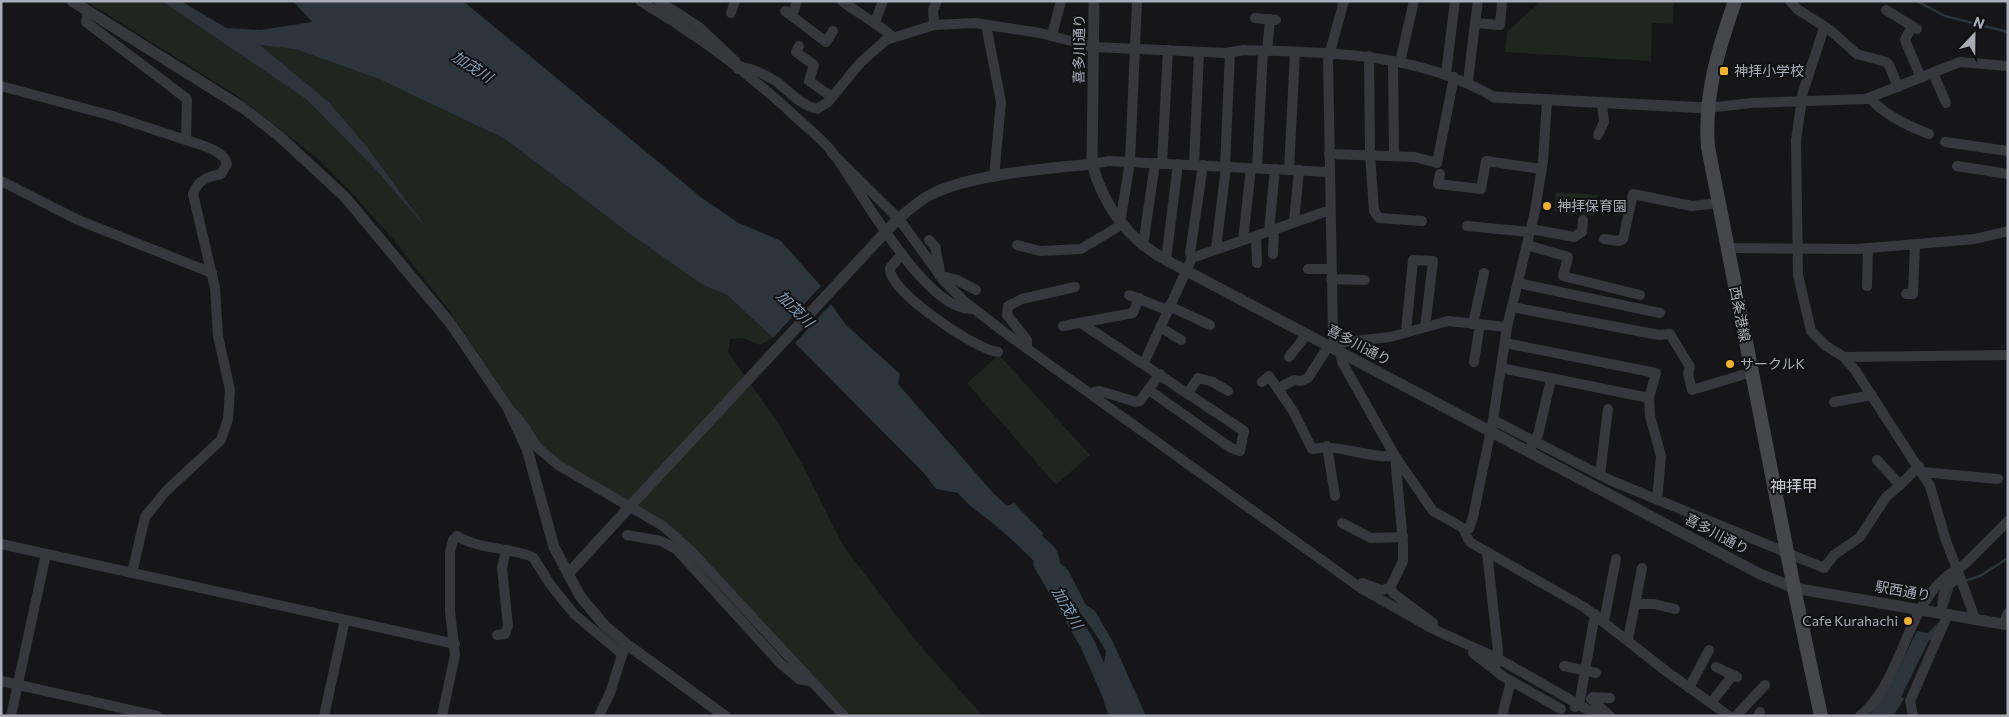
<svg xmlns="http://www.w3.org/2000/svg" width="2009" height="717" font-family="Commissioner,'Noto Sans JP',sans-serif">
<rect width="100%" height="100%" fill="#161618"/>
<g fill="#1e261f">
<polygon points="86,1 162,1 216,36 306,99 376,170 423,223 368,148 329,102 259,44 295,49 379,79 505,139 630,234 703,285 727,295 773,338 760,345 743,338 730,339 728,352 778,423 803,466 844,547 916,641 983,716 851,716 823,689 694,548 640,509 559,461 538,443 451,313 393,239 352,193 316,157 236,95"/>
<polygon points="1541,1 1674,1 1673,24 1652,23 1651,61 1505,52 1507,32"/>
<polygon points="1556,192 1597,195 1595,216 1554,211"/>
<polygon points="999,355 1090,455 1056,485 967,383"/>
</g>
<g fill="#2c353c">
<polygon points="162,1 181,1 226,28 261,30 312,22 293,1 463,1 702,198 737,222 781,241 821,286 773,338 727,295 703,285 630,234 505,139 379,79 295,49 260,45 329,102 368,148 428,230 376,170 306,99"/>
<path d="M831,304L846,325L900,374L898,384L993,493L1007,506L1014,503L1043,533L1042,536C1052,544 1059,549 1060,563L1068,570L1086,605L1095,611L1113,642L1146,716H1109C1098,690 1102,678 1106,651C1082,608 1038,563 1001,530C986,517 970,508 958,493L936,489L923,472L795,343Z"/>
<polygon points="1938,623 1941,623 1932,641 1929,640 1901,697 1904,699 1893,716 1869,716 1891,684 1917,631 1928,633"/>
</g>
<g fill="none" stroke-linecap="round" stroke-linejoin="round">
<g stroke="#2c353c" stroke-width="2.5">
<polyline points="1917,1 1945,16 2008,32"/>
<polyline points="1965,581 1980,576 2008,558"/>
<polyline points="1946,607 1952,589"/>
</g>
<polyline stroke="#2c353c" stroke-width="15" points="1041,564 1088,645 1119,716"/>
<g stroke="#37383d" stroke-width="10">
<path d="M640,1C696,34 750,74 798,119C809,129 823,140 833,153C859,187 925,312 973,309"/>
<polyline points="659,1 699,27 736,62"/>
<path d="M842,1C859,14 877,23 893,37"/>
<polyline points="1790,1 1797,9 1830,30 1857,54 1886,62 1889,65 1898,87"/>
<polyline points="1886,10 1917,29"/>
<polyline points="785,11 826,42 833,31"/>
<polyline points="731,13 735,1"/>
<polyline points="792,16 797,1"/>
<polyline points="1255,18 1276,20"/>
<polyline points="875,22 883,1"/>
<polyline points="1475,23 1478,1"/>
<polyline points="934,25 933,10 937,1"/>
<polyline points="986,25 1001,102 994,177"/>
<polyline points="1912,26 1905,40 1921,78"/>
<path d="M1824,28L1803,92L1796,140L1798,275L1811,331L1826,346L1844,357L1855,370L1930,486L1946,541L1957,569C1904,601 1906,677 1860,716"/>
<polyline points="1052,35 1061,1"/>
<polyline points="799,46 796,52 814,65 809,81 832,97"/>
<polyline points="1267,51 1270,19"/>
<polyline points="1369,56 1370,154 1374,211 1379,218 1422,221"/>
<polyline points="1393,61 1394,155"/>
<polyline points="1400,62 1414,1"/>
<path d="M738,69L740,66C753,69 766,75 777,82C790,92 800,105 817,109L828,102L861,62L886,40L934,25L975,23L1040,33L1094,47L1226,53L1244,50C1331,53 1416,52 1494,97"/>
<polyline points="1933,73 1946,103"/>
<polyline points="1446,74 1455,1"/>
<polyline points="1468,82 1475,23 1500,25 1502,1"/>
<polyline points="1,86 113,116 186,140 187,99 86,22 88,11"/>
<path d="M1870,98C1884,115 1908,126 1929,134"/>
<polyline points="1707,108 1751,103 1866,99 1960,62 2008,66"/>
<polyline points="1598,135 1604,122 1602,104"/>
<polyline points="1945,142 2008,151"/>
<polyline points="832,153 899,219 944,281 965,302 1004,332 1362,589 1433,629 1497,658 1599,716"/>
<polyline points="1329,154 1415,157 1437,163 1454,77"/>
<polyline points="1092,164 1109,161 1329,172"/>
<polyline points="1162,164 1168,50"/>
<polyline points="1194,165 1199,52"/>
<polyline points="1957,166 2008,174"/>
<polyline points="1225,167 1230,52"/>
<polyline points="1257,168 1263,51"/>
<polyline points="1289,170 1295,52"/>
<polyline points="1440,174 1438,184 1481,189 1486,161 1541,169"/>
<polyline points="1,181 78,220 212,273"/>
<polyline points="1294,222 1299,170"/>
<polyline points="1120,223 1130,162 1137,1"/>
<polyline points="1467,226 1530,232"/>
<polyline points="1531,229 1574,237 1582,232 1583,220"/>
<polyline points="1269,231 1275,169"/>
<polyline points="1256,236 1257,263"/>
<polyline points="1604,239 1618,241 1623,239 1633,194 1692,206 1718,203"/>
<path d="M929,240L936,248C935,258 942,266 939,275L957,280L976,290"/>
<polyline points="1243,240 1251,168"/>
<polyline points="1017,245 1040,251 1081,249 1121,225"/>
<polyline points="1527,245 1568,257 1563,276 1640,295"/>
<polyline points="1143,246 1155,163"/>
<polyline points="1727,248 1858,249 1975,239 2008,231"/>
<polyline points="1216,249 1226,167"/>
<path d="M902,254L890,268C887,290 976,350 998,352"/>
<polyline points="1273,254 1274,229"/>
<polyline points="1192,258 1190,253 1203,165"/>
<polyline points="1166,260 1178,164"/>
<polyline points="1308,269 1331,269"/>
<polyline points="1331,279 1365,280"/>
<polyline points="1518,283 1660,313"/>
<polyline points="1867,286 1868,248"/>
<polyline points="1906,294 1913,294 1915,244"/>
<polyline points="1129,295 1167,310"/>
<polyline points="1169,306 1210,325"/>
<polyline points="1512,307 1659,335 1670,334 1690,367 1688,374 1692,390 1752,372"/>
<polyline points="1081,323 1244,431 1240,451 1231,448 1149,390"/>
<polyline points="1473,324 1484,273"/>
<polyline points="1063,326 1133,313 1139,298"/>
<polyline points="1160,327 1181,340"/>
<polyline points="1406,332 1413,260 1433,261 1425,327"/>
<polyline points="1336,343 1390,337 1448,321 1507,327"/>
<polyline points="1027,348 1027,340 1007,315 1008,306 1022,299 1075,287"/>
<polyline points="1333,348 1336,343 1333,335 1328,59 1344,1"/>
<polyline points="1340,352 1342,362 1395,456 1433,511 1463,528 1469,541 1473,544 1584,607 1666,671 1729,716"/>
<polyline points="1289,357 1307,334"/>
<polyline points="1844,357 2008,355"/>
<polyline points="1474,362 1480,324"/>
<polyline points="1144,363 1192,258 1330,210"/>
<polyline points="1501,368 1649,398 1656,373 1505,343"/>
<path d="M1262,382L1269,376L1293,411L1312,449C1340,443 1367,459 1395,456L1403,543V561L1390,588L1394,594L1433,623"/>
<polyline points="1279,388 1294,380 1301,381 1308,378 1329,345"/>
<polyline points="1091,393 1100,391 1136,402 1140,401 1160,374"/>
<polyline points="1188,393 1198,378 1213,382 1228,391"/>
<polyline points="1649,398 1650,416 1661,456 1657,500"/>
<polyline points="1834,402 1872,395"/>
<polyline points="512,412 525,428 537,447 558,465 663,526 691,551 844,716"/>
<polyline points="1493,420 1612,481 1824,568 1834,555 1860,537 1886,497 1900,485 1877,460"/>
<polyline points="1327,446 1335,496"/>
<polyline points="1531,447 1538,435 1551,379"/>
<polyline points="1922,472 1998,479"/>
<polyline points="1600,475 1608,409"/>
<polyline points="1900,485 1919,466"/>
<polyline points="1342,523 1371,538 1403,537"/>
<polyline points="1465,531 1469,529 1473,517 1493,420 1507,327 1535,211 1543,161 1547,101"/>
<polyline points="627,535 661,541 676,549 781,664 799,679 809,681"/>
<polyline points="1,544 455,644"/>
<polyline points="1487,552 1498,651 1497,663"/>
<path d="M132,573L145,517L166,491L221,440L228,419L230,390L218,336L215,288L193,194C198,180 207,177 221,174L227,164C223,149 200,145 186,140"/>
<polyline points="1362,583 1381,590 1390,588"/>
<polyline points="1635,604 1642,568"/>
<path d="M1942,607C1943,592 1945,584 1960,578"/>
<polyline points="1973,613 1957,569 1966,563 2008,521"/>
<polyline points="1604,621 1616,559"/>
<polyline points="2003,624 2008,613"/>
<polyline points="497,635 505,634 508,626 502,568 506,550"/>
<polyline points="1628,639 1635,604 1654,604 1675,609"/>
<polyline points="1473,653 1504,677 1561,709"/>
<polyline points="1564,666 1596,673"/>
<polyline points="1716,667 1737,677"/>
<polyline points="1,681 157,716"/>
<polyline points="1689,688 1709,650"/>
<polyline points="1610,698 1593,697 1591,699 1610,716"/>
<polyline points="1711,703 1733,675"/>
<polyline points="1575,707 1579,705 1595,614"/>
<polyline points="11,716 46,554"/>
<polyline points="324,716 345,620"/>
<path d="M442,716L455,655L450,611V552L453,540L457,536C480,550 509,547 533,557L550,584L574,614L622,654"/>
<polyline points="599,716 610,693 624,649"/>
<polyline points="1502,716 1511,681"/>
<polyline points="1736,716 1765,685"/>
<polyline points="1758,716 1760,712"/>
<polyline points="1913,716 1910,701 1948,614"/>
</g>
<g stroke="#37383d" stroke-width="11">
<polyline points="72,1 243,108 278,135 345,197 451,324 508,408 527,449 554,547 580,596 605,626 625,643 725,716"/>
<path d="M1094,1L1092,164C1104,206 1127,239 1166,260L1760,574L1794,588L2008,625"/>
<polyline points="1494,97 1707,108"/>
<path d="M894,223C905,213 917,202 930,195C967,175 1049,168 1092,164"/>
<polyline points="568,574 634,502"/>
</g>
<path stroke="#45474d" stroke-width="14" d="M1735,1C1718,50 1704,95 1708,147L1794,588L1821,716"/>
<polyline stroke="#37383d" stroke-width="11" points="634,502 894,223"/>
</g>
<g fill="#f2b134" stroke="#111113" stroke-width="2">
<rect x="1719" y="66" width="10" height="10" rx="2.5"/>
<circle cx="1547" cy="206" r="5"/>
<circle cx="1730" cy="364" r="5"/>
<circle cx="1908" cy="621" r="5"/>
</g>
<g text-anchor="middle" stroke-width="4" stroke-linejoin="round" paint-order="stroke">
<g font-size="14" fill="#a8adb8" stroke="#111113">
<text transform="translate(1079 49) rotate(-89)" y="5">喜多川通り</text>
<text transform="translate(1740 314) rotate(79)" y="5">西条港線</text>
<text transform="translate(1359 345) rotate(28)" y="5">喜多川通り</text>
<text transform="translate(1717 534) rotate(28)" y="5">喜多川通り</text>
<text transform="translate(1903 591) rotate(10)" y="5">駅西通り</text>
</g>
<g font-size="14" fill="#a8adb8" stroke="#111113" text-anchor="start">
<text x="1734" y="76">神拝小学校</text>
<text x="1557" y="211">神拝保育園</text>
<text x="1740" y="369">サークルK</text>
<text x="1898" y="626" text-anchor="end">Cafe Kurahachi</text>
</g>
<g font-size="15" font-style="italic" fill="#7f9bb3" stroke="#111113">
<text transform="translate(472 67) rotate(33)" y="5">加茂川</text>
<text transform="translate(795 309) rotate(45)" y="5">加茂川</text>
<text transform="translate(1067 608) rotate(60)" y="5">加茂川</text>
</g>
<g font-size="16" fill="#c9ccd4" stroke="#111113">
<text x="1794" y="492">神拝甲</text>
</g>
</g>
<rect width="2009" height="717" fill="none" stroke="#a8adb8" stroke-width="5"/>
<g transform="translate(1974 35) rotate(22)" stroke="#111113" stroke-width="4" paint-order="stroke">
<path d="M0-4L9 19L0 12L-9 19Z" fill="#a8adb8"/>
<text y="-8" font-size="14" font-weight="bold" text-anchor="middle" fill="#a8adb8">N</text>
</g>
</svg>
